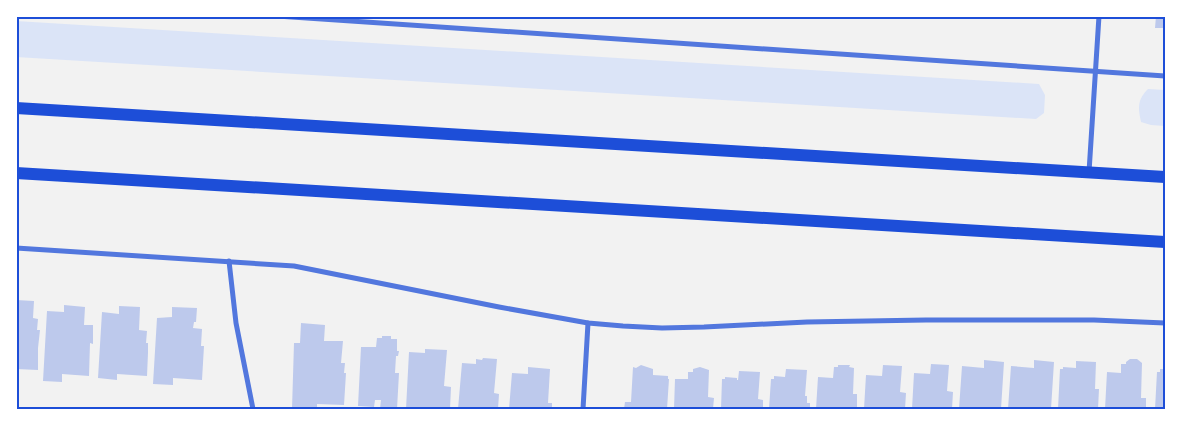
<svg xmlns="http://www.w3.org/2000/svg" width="1181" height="425" font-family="'Asap Condensed',sans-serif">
<rect width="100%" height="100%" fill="#f2f2f2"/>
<g fill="#dbe4f7">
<polygon points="16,21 1039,84 1045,95 1044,113 1036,119 16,57"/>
<path d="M1148,89L1165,90V126L1151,125L1141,122C1138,108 1137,100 1148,89Z"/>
</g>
<g fill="#bdc9ec">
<polygon points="1156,16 1165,16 1165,28 1155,28"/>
<polygon points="16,300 34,301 33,318 38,319 37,330 40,330 38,348 38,370 16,369"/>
<polygon points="64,305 85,307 84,325 93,325 93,344 90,343 89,376 62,374 62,382 43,381 47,311 64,312"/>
<polygon points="119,306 140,307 139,330 147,331 146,343 148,343 148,353 147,376 117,374 117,380 98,378 102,312 119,314"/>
<polygon points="172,307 197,308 196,322 194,322 193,328 202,329 201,346 204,346 202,380 173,378 173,385 153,384 157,318 172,317"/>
<polygon points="301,323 325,325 324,341 343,341 341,363 345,363 344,373 346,373 344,405 317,404 317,409 292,409 294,343 300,343"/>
<polygon points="382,336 391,336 391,339 397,339 397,351 399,351 398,356 396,356 395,373 399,373 397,409 380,409 381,400 375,400 374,407 358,406 361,347 376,347 377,338 382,338"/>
<polygon points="425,349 447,350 444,386 451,387 450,409 406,409 409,352 425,353"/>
<polygon points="483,358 497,359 494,393 499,394 498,409 458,409 462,363 476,364 476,359 482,360"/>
<polygon points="1130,359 1137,359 1142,363 1141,398 1146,398 1146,409 1105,409 1107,372 1121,373 1121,364 1126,364 1126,362"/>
<polygon points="984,360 1004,362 1001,409 959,409 962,366 984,368"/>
<polygon points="1034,360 1054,362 1051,409 1008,409 1011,366 1034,368"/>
<polygon points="1076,361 1096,362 1095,389 1099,389 1098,409 1058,409 1060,369 1063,369 1063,367 1076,368"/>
<polygon points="931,364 949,365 947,391 953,392 952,409 912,409 914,373 930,374"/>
<polygon points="641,365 653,369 653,375 668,376 668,379 669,379 667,409 624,409 625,402 631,402 633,367 636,368"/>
<polygon points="838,365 850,365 849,367 854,368 853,394 857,394 857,409 816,409 818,377 833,378 834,367 838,367"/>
<polygon points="883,365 902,366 900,392 906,393 905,409 864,409 866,375 882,376"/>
<polygon points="528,367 550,369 548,403 552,403 552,409 509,409 512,373 528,374"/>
<polygon points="700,367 709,370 708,397 714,398 713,409 674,409 675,379 688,379 688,372 693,372 693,369"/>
<polygon points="786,369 807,370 805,396 807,396 807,403 810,403 810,409 769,409 771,379 774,379 774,376 785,377"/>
<polygon points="1160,369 1165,369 1165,409 1155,409 1157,372 1160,372"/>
<polygon points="739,371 760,372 758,399 763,400 763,409 721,409 722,379 725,379 725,377 737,378 737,380 738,380"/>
</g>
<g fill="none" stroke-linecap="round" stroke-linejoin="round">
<g stroke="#5277de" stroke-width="5">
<polyline points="277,16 1165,76"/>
<polyline points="1089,172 1099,16"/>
<polyline points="16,248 294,266 499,307 588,323 623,326 662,328 704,327 807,322 926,320 1094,320 1165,323"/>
<polyline points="229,261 236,323 253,409"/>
<polyline points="583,409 588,323"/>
</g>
<g stroke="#1d4ed8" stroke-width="12">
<polyline points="16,108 1165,177"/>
<polyline points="16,173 1165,242"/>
</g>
</g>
<rect width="1181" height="425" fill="none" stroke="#ffffff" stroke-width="35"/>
<rect x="18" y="18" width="1146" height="390" fill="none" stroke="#1d4ed8" stroke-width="2"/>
</svg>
